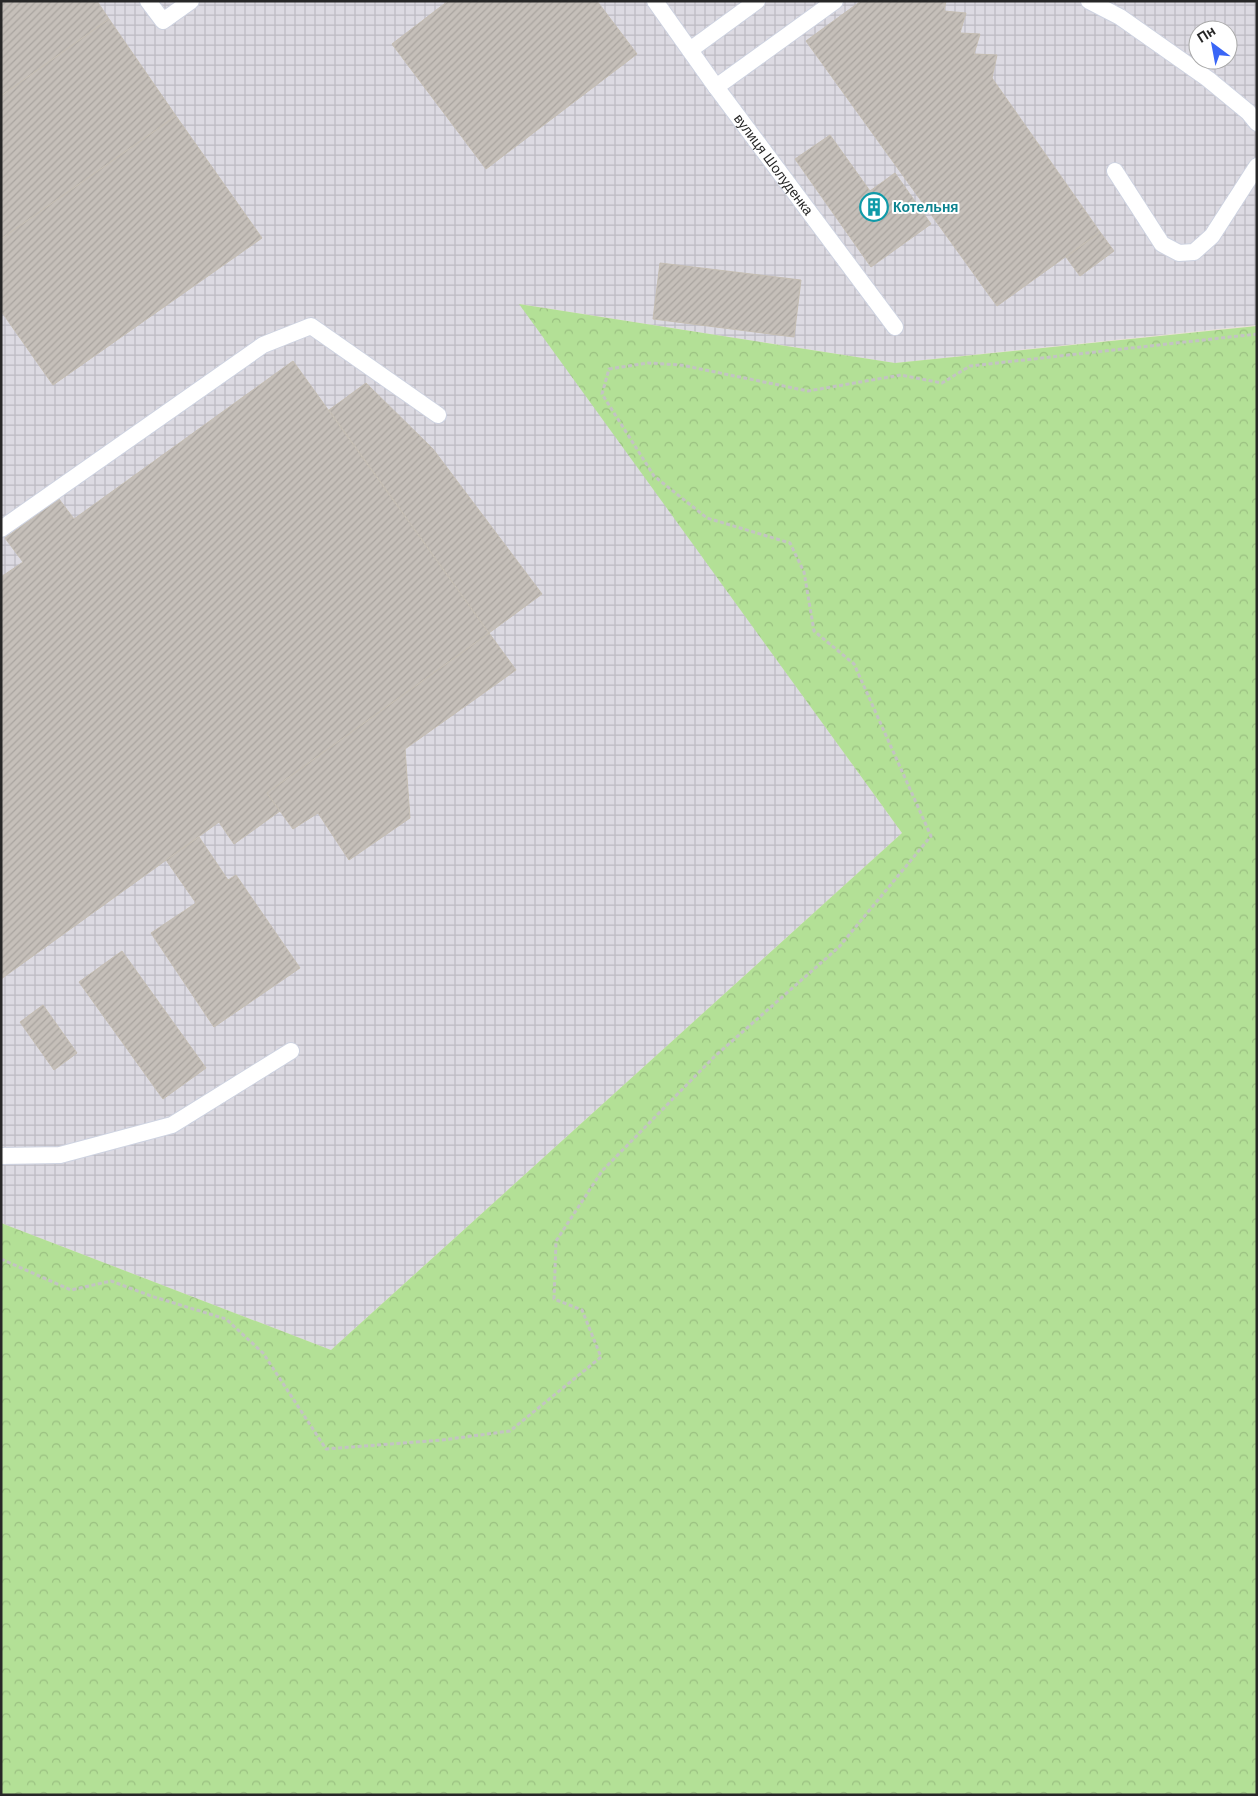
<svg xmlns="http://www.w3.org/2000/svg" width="1258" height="1796" font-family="'DM Sans',sans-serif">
<defs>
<pattern id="industrial-grid" width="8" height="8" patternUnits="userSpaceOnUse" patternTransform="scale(1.25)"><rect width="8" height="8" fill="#dcdae2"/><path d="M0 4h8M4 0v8" fill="none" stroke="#bdbbc2"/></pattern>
<pattern id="forest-crowns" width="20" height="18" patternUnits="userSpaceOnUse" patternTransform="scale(1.25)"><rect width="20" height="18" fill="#b3e096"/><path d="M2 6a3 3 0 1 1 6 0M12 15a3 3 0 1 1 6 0" fill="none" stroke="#9ac081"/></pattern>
<pattern id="building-hatch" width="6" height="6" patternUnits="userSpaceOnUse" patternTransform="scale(1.25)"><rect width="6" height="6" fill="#c5bfb9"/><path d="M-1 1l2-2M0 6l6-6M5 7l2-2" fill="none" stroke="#a9a49f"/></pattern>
</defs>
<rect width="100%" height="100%" fill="#eae2d9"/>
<path fill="url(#industrial-grid)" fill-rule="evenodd" d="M1,1H1257V325L895,363L520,304L902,833L331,1350L1,1223ZM1198,30H1228V60H1198Z"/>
<polygon fill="url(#forest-crowns)" points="519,304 895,363 1257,326 1257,1795 1,1795 1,1223 331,1350 902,833"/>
<g fill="url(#building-hatch)" stroke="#c5beb3">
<polygon points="1,1 97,1 109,19 1,96"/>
<polygon points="448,1 597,1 637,54 486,169 392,44"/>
<polygon points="861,1 946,1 944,11 966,13 960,33 980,34 974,54 997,55 992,78 1100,232 997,306 806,41"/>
<polygon points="109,19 176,116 1,239 1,96"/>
<polygon points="176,116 262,238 53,385 1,311 1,239"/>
<polygon points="830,135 870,191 895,173 931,224 871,267 795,159"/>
<polygon points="1100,232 1114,251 1080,276 1066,257"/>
<polygon points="660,263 801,280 794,337 653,319"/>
<polygon points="293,361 489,633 267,793 280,811 234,844 219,822 1,979 1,577 23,562 5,538 59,499 74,519"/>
<polygon points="366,383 433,449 542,594 489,633 329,410"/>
<polygon points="489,633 516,670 405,749 410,818 349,860 318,813 293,829 267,793"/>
<polygon points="199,837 228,880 236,875 300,968 214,1027 151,933 196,903 166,860"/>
<polygon points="122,951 206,1068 163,1099 79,982"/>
<polygon points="43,1005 77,1053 54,1070 20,1022"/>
</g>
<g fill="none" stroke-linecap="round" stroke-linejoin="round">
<defs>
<g id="lane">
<polyline points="148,1 163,21 191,1"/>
<path id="s1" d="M655,1L716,87L895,327"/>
<polyline points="1089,1 1120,17 1208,79 1248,112 1257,123"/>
<polyline points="690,50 757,1"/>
<polyline points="716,87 835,1"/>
<polyline points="1115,171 1162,244 1179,253 1194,252 1212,236 1257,166"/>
<polyline points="1,529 263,345 311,326 438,415"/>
<polyline points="1,1156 60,1155 172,1125 291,1051"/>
</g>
</defs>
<use href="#lane" stroke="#ced3e1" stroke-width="18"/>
<polyline stroke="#c3c3c3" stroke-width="3" stroke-dasharray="4 2.5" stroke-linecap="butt" points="1,1259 71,1290 111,1281 151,1296 226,1319 263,1353 326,1449 442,1440 510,1431 601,1357 582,1310 554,1299 556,1241 602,1171 714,1057 839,947 931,836 854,664 814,631 804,572 790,543 707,518 654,476 602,394 609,369 648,363 681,365 808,391 901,375 942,383 970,366 1257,334"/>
<use href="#lane" stroke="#fff" stroke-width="16"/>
</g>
<defs>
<symbol id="building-ring" viewBox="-11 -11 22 22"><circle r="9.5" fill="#fff" stroke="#0f9aa8" stroke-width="1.5"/><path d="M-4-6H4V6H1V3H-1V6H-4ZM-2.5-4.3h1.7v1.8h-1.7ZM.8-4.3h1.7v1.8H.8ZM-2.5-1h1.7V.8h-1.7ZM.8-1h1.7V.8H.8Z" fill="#0f9aa8"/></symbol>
</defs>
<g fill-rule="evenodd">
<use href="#building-ring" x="858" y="191" width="32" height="32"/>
</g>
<g text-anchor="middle" stroke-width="4" stroke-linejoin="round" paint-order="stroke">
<g font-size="14" fill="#272727" stroke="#fff">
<text dy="5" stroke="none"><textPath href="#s1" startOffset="202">вулиця Шолуденка</textPath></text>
</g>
<g font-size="14" font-weight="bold" fill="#0d838f" stroke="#fff" text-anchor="start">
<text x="893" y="212">Котельня</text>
</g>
</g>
<rect width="1258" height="1796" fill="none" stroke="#272727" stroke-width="5"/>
<g transform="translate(1213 45) rotate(328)"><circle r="24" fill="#ffffff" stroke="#a9a9a9"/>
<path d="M0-4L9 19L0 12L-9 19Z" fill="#3a66f6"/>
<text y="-8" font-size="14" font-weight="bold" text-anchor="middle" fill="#272727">Пн</text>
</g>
</svg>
